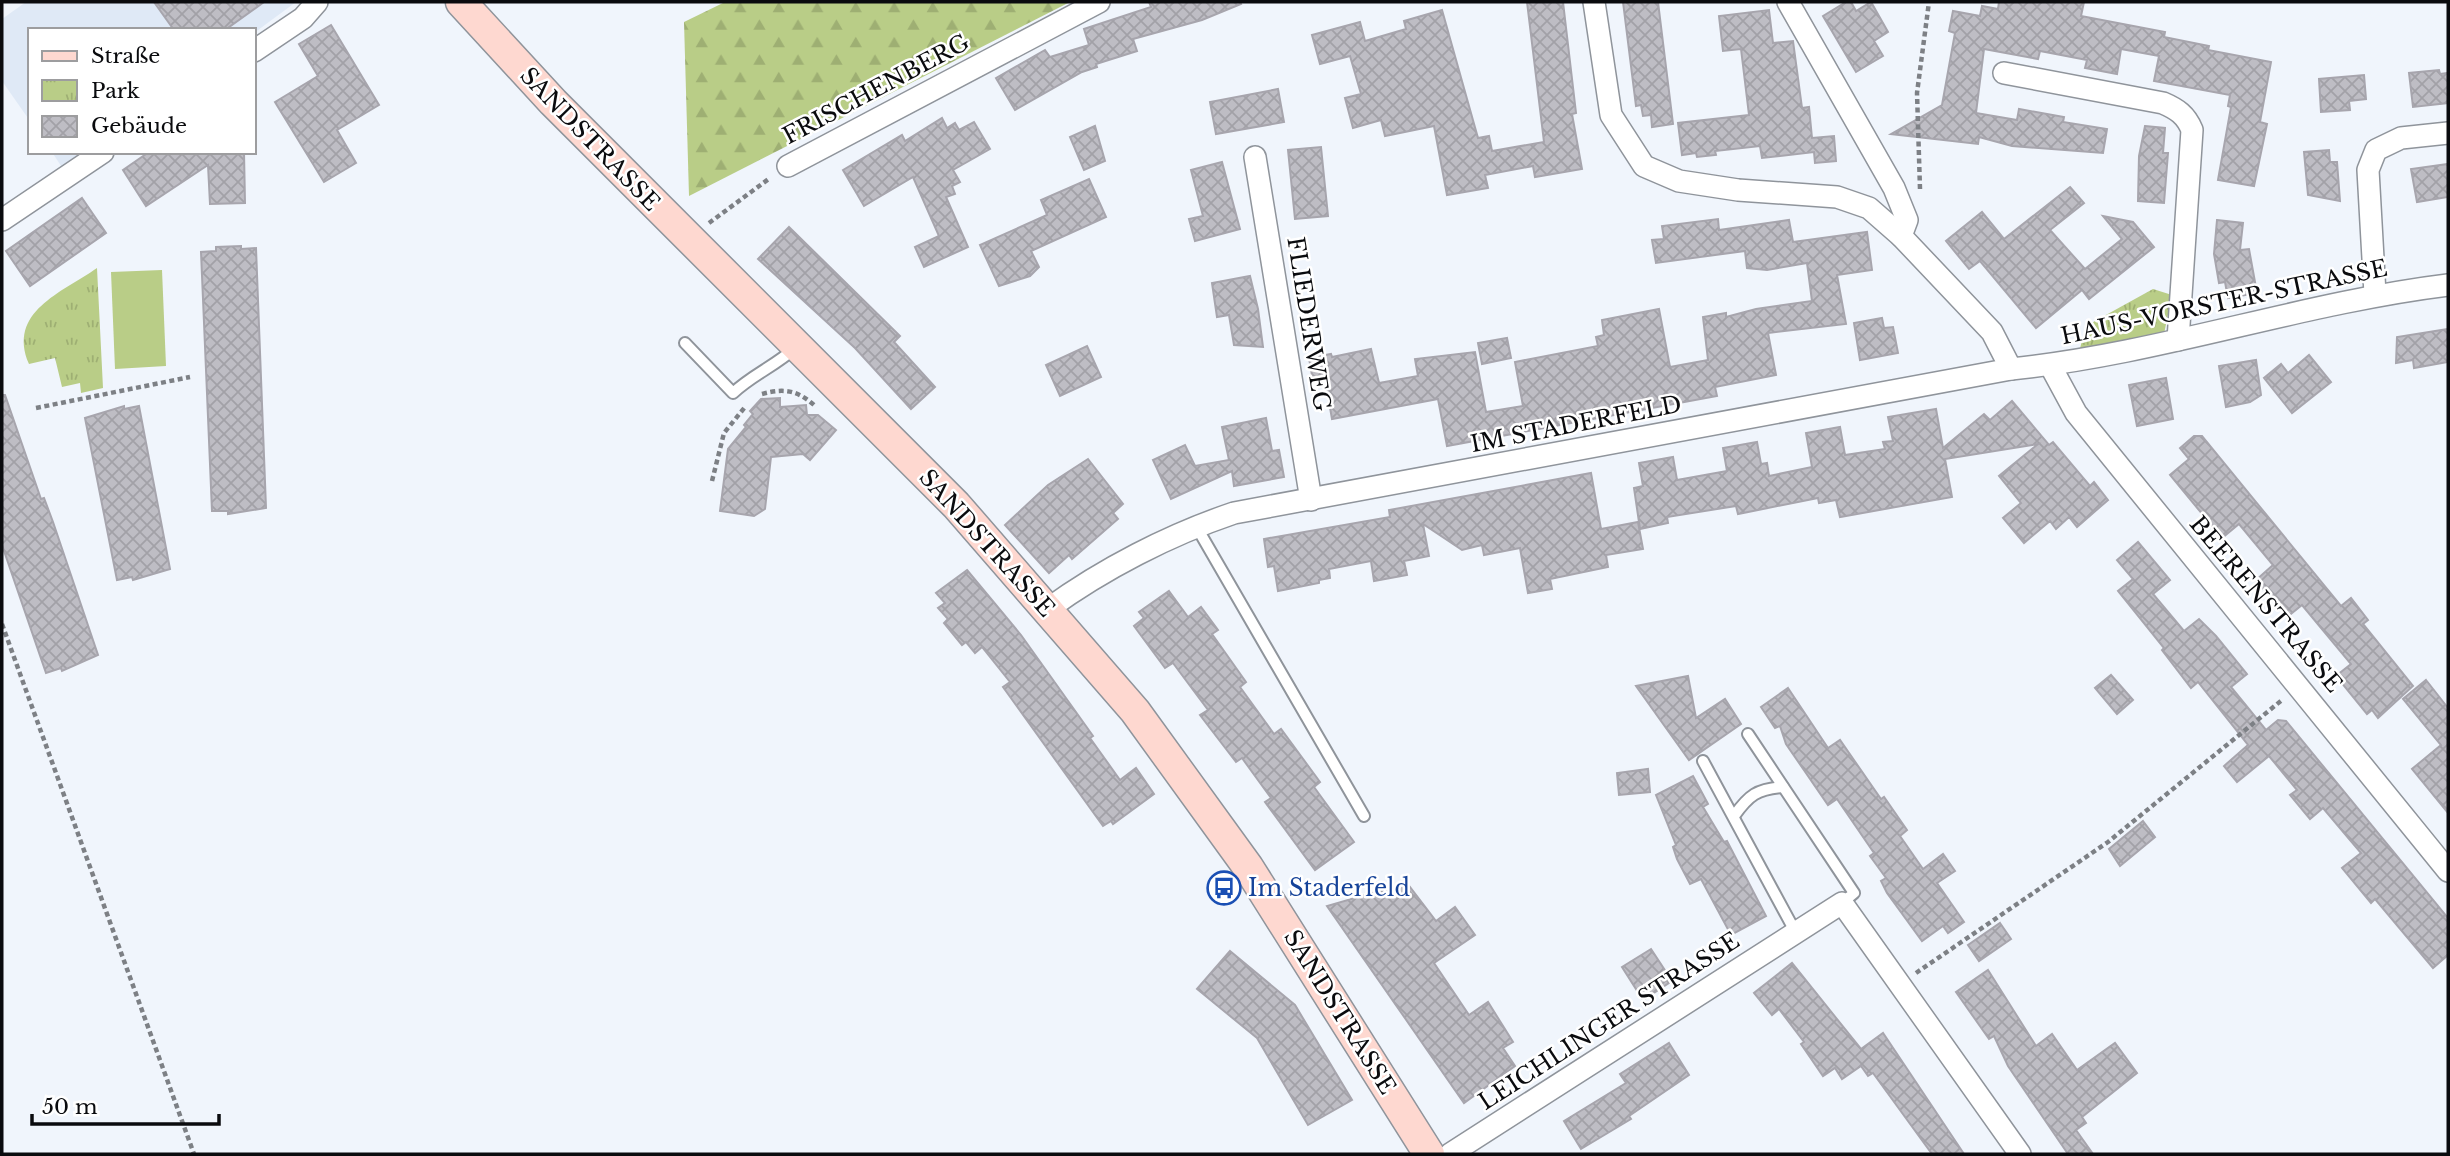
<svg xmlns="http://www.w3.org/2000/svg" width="2450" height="1156" font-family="'Libre Baskerville',serif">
<defs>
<pattern id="forest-firs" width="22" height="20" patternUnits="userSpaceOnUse" patternTransform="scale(1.75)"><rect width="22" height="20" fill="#b9cd87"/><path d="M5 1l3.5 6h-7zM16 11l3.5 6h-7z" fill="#9eaf73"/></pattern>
<pattern id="park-tufts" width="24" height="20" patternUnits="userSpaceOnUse" patternTransform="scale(1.75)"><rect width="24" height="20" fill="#b9cd87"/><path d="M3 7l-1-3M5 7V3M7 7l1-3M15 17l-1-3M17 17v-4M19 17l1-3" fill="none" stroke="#9eaf73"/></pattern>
<pattern id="building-cross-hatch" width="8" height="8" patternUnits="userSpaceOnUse" patternTransform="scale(1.75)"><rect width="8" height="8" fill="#bebdc4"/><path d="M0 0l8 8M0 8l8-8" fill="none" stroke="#a2a1a7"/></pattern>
</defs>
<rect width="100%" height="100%" fill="#f0f5fc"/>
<g fill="#dfe9f6">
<polygon points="26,2 296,2 254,33 254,30 30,30 30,121 2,81 2,19"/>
<polygon points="52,152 87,152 63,169"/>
</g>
<polygon fill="url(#forest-firs)" points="725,2 1070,2 689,196 684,22"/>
<g fill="url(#park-tufts)">
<path d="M97,268L103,388L81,393L80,383L62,387L55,358L29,364C7,312 61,293 97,268Z"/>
<polygon points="2153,289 2172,295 2164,334 2079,352 2086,326"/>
</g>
<polygon fill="#b9cd87" points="162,270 166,366 115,369 111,272"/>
<g fill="url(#building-cross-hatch)" stroke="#a7a5ad" stroke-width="2">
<polygon points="154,2 264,2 225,30 174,30"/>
<polygon points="1149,2 1240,2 1241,4 1202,20 1133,39 1137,51 1096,64 1097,67 1082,72 1015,110 996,78 1045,50 1050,57 1089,45 1084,29 1151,7"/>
<polygon points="1527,2 1563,2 1576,113 1572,114 1582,169 1535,177 1533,166 1485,175 1488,188 1447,195 1434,126 1385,136 1381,120 1353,128 1345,98 1361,94 1350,56 1320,64 1312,35 1360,22 1365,41 1406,29 1404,21 1442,10 1478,138 1489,136 1492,151 1544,142"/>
<polygon points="1623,2 1658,2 1673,124 1652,127 1651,115 1643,116 1641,105 1636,106"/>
<polygon points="1846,2 1851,2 1856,11 1871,2 1888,32 1874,41 1883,56 1856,72 1823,16"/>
<polygon points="1999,2 2084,2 2081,16 2165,32 2164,37 2209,46 2208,50 2271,62 2260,122 2267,124 2254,186 2218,180 2231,107 2228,106 2230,95 2154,81 2159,56 2121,49 2117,74 2085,68 2087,60 2040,51 2038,59 1984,49 1976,113 2017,120 2019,109 2064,117 2063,122 2107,129 2103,153 2012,146 1979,137 1978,144 1891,134 1942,105 1955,33 1949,31 1953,11 1980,16 1982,6 1998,9"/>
<polygon points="1769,10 1773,43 1793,41 1802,108 1809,107 1812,138 1834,136 1836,161 1815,163 1814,152 1762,158 1760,146 1715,151 1716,155 1697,157 1696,153 1682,155 1678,123 1749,115 1741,49 1723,51 1719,16"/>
<polygon points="331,25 379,105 337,130 356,163 324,182 275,102 318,76 299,44"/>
<polygon points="2439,70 2440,74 2448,73 2448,103 2413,107 2409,73"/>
<polygon points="2364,75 2366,99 2349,101 2350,110 2321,112 2319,79"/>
<polygon points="1278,89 1284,122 1216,134 1210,102"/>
<polygon points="942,118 947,128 955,123 959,130 974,122 990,149 953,170 960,182 952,186 955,194 946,197 968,247 924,267 915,247 939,236 913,177 864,206 843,170 902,135 905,141"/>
<polygon points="1095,126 1105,161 1084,170 1070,137"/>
<polygon points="2145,126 2165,128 2163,153 2168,153 2164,203 2138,201 2139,156"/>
<polygon points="1321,147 1328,216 1295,219 1288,150"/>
<polygon points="2329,150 2330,162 2337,162 2340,201 2308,195 2304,152"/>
<polygon points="149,152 244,152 245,203 210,204 208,165 146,206 123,170"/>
<polygon points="1222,162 1240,229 1195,241 1189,219 1203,216 1191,170"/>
<polygon points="2448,164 2448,197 2417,202 2411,169"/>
<polygon points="1089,179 1106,217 1031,251 1039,267 1030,276 999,286 980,245 1047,215 1041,200"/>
<polygon points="2070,187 2084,203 2050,230 2085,269 2122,239 2103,216 2133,222 2154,247 2089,299 2082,290 2036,328 1980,261 1969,269 1946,241 1982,212 2004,239"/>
<polygon points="82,198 106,233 30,286 6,251"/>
<polygon points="1718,219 1719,230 1789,220 1793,242 1867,232 1872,270 1837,275 1846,324 1768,333 1776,375 1715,387 1717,396 1447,446 1438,399 1332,419 1325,379 1313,381 1309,358 1331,354 1332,357 1371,349 1379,383 1418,376 1415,359 1475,352 1486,412 1523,406 1515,362 1598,346 1596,337 1604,335 1602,320 1659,309 1670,367 1708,360 1703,317 1726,313 1726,317 1756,309 1812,301 1807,263 1767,270 1747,268 1745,251 1656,263 1652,240 1664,239 1662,226"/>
<polygon points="2217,220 2243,223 2240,250 2249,249 2257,293 2228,298 2225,282 2219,283 2214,254"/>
<polygon points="789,227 900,336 894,342 935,387 911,409 855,348 758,259"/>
<polygon points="241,246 241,249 256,248 266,508 228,514 228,511 212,511 201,252 216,251 216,247"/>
<polygon points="1250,276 1258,309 1263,347 1234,345 1229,315 1217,317 1212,283"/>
<polygon points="1882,318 1884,328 1893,327 1898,353 1860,360 1854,323"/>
<polygon points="2448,329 2448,362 2414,368 2413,360 2396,363 2397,337"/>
<polygon points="1507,338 1511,358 1482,364 1478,343"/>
<polygon points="1087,346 1101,377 1060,396 1046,365"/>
<polygon points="2309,355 2331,382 2292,413 2264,378 2281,364 2288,373"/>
<polygon points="2256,360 2261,395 2250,402 2226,407 2219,366"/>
<polygon points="2166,378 2173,419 2137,426 2129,385"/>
<polygon points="2,395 5,395 41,499 44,498 53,522 98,655 62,671 61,668 46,673 2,545"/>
<polygon points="780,398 780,407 806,405 807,415 818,415 836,430 810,460 803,454 771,457 765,509 754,516 720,511 728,449 746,427 744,425 753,414 750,411 761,399"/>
<polygon points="2012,401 2049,445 2053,442 2090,486 2094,482 2108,500 2077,527 2069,517 2056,529 2050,521 2024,543 2003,518 2021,503 1999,476 2038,444 1945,459 1952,497 1840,517 1836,500 1819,503 1818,498 1738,514 1736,506 1667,517 1668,523 1640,529 1634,488 1643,486 1639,463 1673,457 1677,480 1727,471 1723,448 1757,442 1761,464 1767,463 1769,476 1812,467 1806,433 1840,427 1845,455 1885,449 1883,442 1893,441 1888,417 1936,409 1943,448 1984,414 1990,420"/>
<polygon points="124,406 124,409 139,406 170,569 133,580 132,577 117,580 85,418"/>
<polygon points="1266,418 1272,451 1279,450 1284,477 1234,486 1232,471 1171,499 1153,460 1185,445 1195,466 1229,460 1222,427"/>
<polygon points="2194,436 2202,436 2341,606 2351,598 2368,620 2363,624 2413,686 2378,718 2372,710 2367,714 2336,676 2351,664 2302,605 2287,617 2256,580 2273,565 2239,524 2222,538 2170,475 2189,459 2180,448"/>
<polygon points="1088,459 1123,504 1113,513 1118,519 1072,559 1069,555 1049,573 1005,525 1048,485"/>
<polygon points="1591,473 1601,529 1638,522 1643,549 1606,555 1608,567 1550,579 1552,589 1528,593 1520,548 1484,555 1482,545 1462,550 1423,524 1429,556 1404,561 1407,575 1374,581 1371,561 1329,569 1330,578 1319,580 1319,583 1278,591 1274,566 1268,567 1264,539 1390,517 1389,510"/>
<polygon points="2138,542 2170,580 2153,594 2184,631 2199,619 2216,636 2247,674 2231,687 2266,730 2278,720 2286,721 2448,918 2448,955 2433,968 2375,899 2371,903 2342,868 2361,853 2323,808 2310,819 2290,795 2297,790 2269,756 2237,782 2224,766 2248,745 2198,682 2191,688 2162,650 2164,648 2118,591 2133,579 2117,560"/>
<polygon points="967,570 1021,635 1093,736 1090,738 1120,780 1136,768 1154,794 1113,824 1111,821 1103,826 1003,687 1010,682 982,647 975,653 966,642 962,645 944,623 948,619 938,608 945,603 936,593"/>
<polygon points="1169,591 1188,617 1201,607 1218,630 1212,634 1246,682 1240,687 1274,734 1281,729 1320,782 1314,787 1354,842 1315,870 1265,802 1271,798 1242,758 1236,762 1200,715 1208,710 1173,663 1165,668 1134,626 1144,618 1139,612"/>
<polygon points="2111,675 2133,700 2117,714 2095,688"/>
<polygon points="1688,676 1696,718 1725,699 1741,724 1689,760 1636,686"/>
<polygon points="2426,680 2448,708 2448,813 2412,769 2441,745 2403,699"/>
<polygon points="1788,688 1828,748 1840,740 1881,799 1884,797 1907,830 1900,836 1923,869 1943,854 1955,871 1937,883 1964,922 1948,933 1943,926 1922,941 1887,893 1881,881 1886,878 1870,856 1874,853 1837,799 1828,805 1786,744 1780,726 1775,728 1761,707"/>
<polygon points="1648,769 1650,792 1619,795 1617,773"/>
<polygon points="1693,776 1708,804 1703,807 1724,842 1727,841 1766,916 1731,935 1701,879 1690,884 1677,859 1673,847 1676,845 1656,795"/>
<polygon points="2143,821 2155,837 2120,866 2109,849"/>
<polygon points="1407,883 1436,921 1455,907 1475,935 1434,963 1469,1015 1488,1002 1513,1042 1503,1048 1515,1066 1464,1103 1327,906"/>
<polygon points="2000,923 2011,939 1979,961 1968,945"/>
<polygon points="1651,949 1672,981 1643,1000 1622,967"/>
<polygon points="1230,951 1295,1005 1352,1100 1308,1125 1257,1038 1197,989"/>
<polygon points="1792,963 1861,1049 1883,1033 1964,1154 1932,1154 1873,1073 1868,1076 1861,1066 1842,1079 1835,1068 1823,1076 1801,1044 1804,1042 1779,1009 1772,1015 1754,993"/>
<polygon points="1988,970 2036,1046 2052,1034 2077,1070 2115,1043 2137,1073 2082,1117 2086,1123 2076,1130 2093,1154 2068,1154 2008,1066 1994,1036 1989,1039 1956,992"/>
<polygon points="1669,1043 1689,1075 1629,1116 1631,1119 1581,1149 1564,1121 1626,1083 1620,1074"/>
</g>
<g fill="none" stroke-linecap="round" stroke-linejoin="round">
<defs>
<g id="lane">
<path d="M685,343L733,393C752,375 775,366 795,348"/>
<polyline points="1196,526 1364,816"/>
<polyline points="1748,734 1854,893 1842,903"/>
<polyline points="1703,761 1796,933"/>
<path d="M1734,816C1749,795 1757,789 1783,787"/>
</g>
<g id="street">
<polyline points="1594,2 1611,115 1644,166 1679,181 1738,190 1837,197 1869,208 1901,236 1992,332 2011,369"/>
<polyline points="1788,2 1894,188 1907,220 1901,236"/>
<polyline points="254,51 303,18 317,2"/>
<path d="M2004,73L2163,103C2177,109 2186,115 2192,130L2178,340"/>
<polyline points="1255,157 1311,500"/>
<polyline points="788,166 1099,2"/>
<polyline points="2,220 103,152"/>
<polyline points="2375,294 2368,170 2376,150 2401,138 2448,133"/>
<polyline points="2050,365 2076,413 2448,871"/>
<path d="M1048,609C1103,569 1169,535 1234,513L2011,369C2159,354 2301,303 2448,285"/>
<polyline points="1450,1154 1842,903 2020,1154"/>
</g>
<polyline id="secondary" points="461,2 553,102 956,505 1135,711 1248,867 1429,1154"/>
</defs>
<use href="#lane" stroke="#8f949b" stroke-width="14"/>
<use href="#street" stroke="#8f949b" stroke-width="24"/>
<use href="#secondary" stroke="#8f949b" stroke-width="33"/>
<g stroke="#7d8085" stroke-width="4.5" stroke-dasharray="5 3.5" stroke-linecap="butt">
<polyline points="1920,189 1917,93 1929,2"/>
<polyline points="709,223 770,178"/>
<path d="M762,394C784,388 797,390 814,405"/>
<polyline points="36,408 190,377"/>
<polyline points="712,481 724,433 745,407"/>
<polyline points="2,624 194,1154"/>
<polyline points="1916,973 2108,842 2282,700"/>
</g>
<use href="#lane" stroke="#fff" stroke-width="10"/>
<use href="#street" stroke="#fff" stroke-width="21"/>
<use href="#secondary" stroke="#fed8d0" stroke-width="30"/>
</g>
<defs>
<symbol id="bus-ring" viewBox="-11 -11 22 22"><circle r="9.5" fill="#fff" stroke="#1a4fb4" stroke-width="1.5"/><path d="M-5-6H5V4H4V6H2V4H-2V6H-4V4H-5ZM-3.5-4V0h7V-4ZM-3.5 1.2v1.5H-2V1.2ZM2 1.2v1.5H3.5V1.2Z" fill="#1a4fb4"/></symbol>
</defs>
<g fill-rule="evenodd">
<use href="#bus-ring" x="1205" y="869" width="38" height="38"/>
</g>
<g text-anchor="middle" stroke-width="5" stroke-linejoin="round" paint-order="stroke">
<g font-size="23" fill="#0a0b0e" stroke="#fff">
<text transform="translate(876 89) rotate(-28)" y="8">FRISCHENBERG</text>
<text transform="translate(590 139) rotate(46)" y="8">SANDSTRASSE</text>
<text transform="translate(2224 302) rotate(-12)" y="8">HAUS-VORSTER-STRASSE</text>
<text transform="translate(1309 324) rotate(81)" y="8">FLIEDERWEG</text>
<text transform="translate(1576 424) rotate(-11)" y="8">IM STADERFELD</text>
<text transform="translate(987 543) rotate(48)" y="8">SANDSTRASSE</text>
<text transform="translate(2266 604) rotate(50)" y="8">BEERENSTRASSE</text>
<text transform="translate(1340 1012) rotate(58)" y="8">SANDSTRASSE</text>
<text transform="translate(1609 1021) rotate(-33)" y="8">LEICHLINGER STRASSE</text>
</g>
<g font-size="23" fill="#164399" stroke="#fff" text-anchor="start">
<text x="1248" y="896">Im Staderfeld</text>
</g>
</g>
<rect width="2450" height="1156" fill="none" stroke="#0a0b0e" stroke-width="7"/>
<rect x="28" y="28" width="228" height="126" fill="#ffffff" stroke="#9d9d9f" stroke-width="2"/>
<rect x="42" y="51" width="35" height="10" fill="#fed8d0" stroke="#9d9d9f" stroke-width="2"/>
<text x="91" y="63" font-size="21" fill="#0a0b0e">Straße</text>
<rect x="42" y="80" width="35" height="21" fill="url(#park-tufts)" stroke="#9d9d9f" stroke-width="2"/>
<text x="91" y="98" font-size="21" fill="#0a0b0e">Park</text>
<rect x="42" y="116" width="35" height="21" fill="url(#building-cross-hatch)" stroke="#9d9d9f" stroke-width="2"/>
<text x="91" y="133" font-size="21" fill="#0a0b0e">Gebäude</text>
<path d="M32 1114v10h187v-10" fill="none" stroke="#0a0b0e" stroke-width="3.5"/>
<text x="42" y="1114" font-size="21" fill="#0a0b0e" stroke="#ffffff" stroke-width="5" paint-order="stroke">50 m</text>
</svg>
